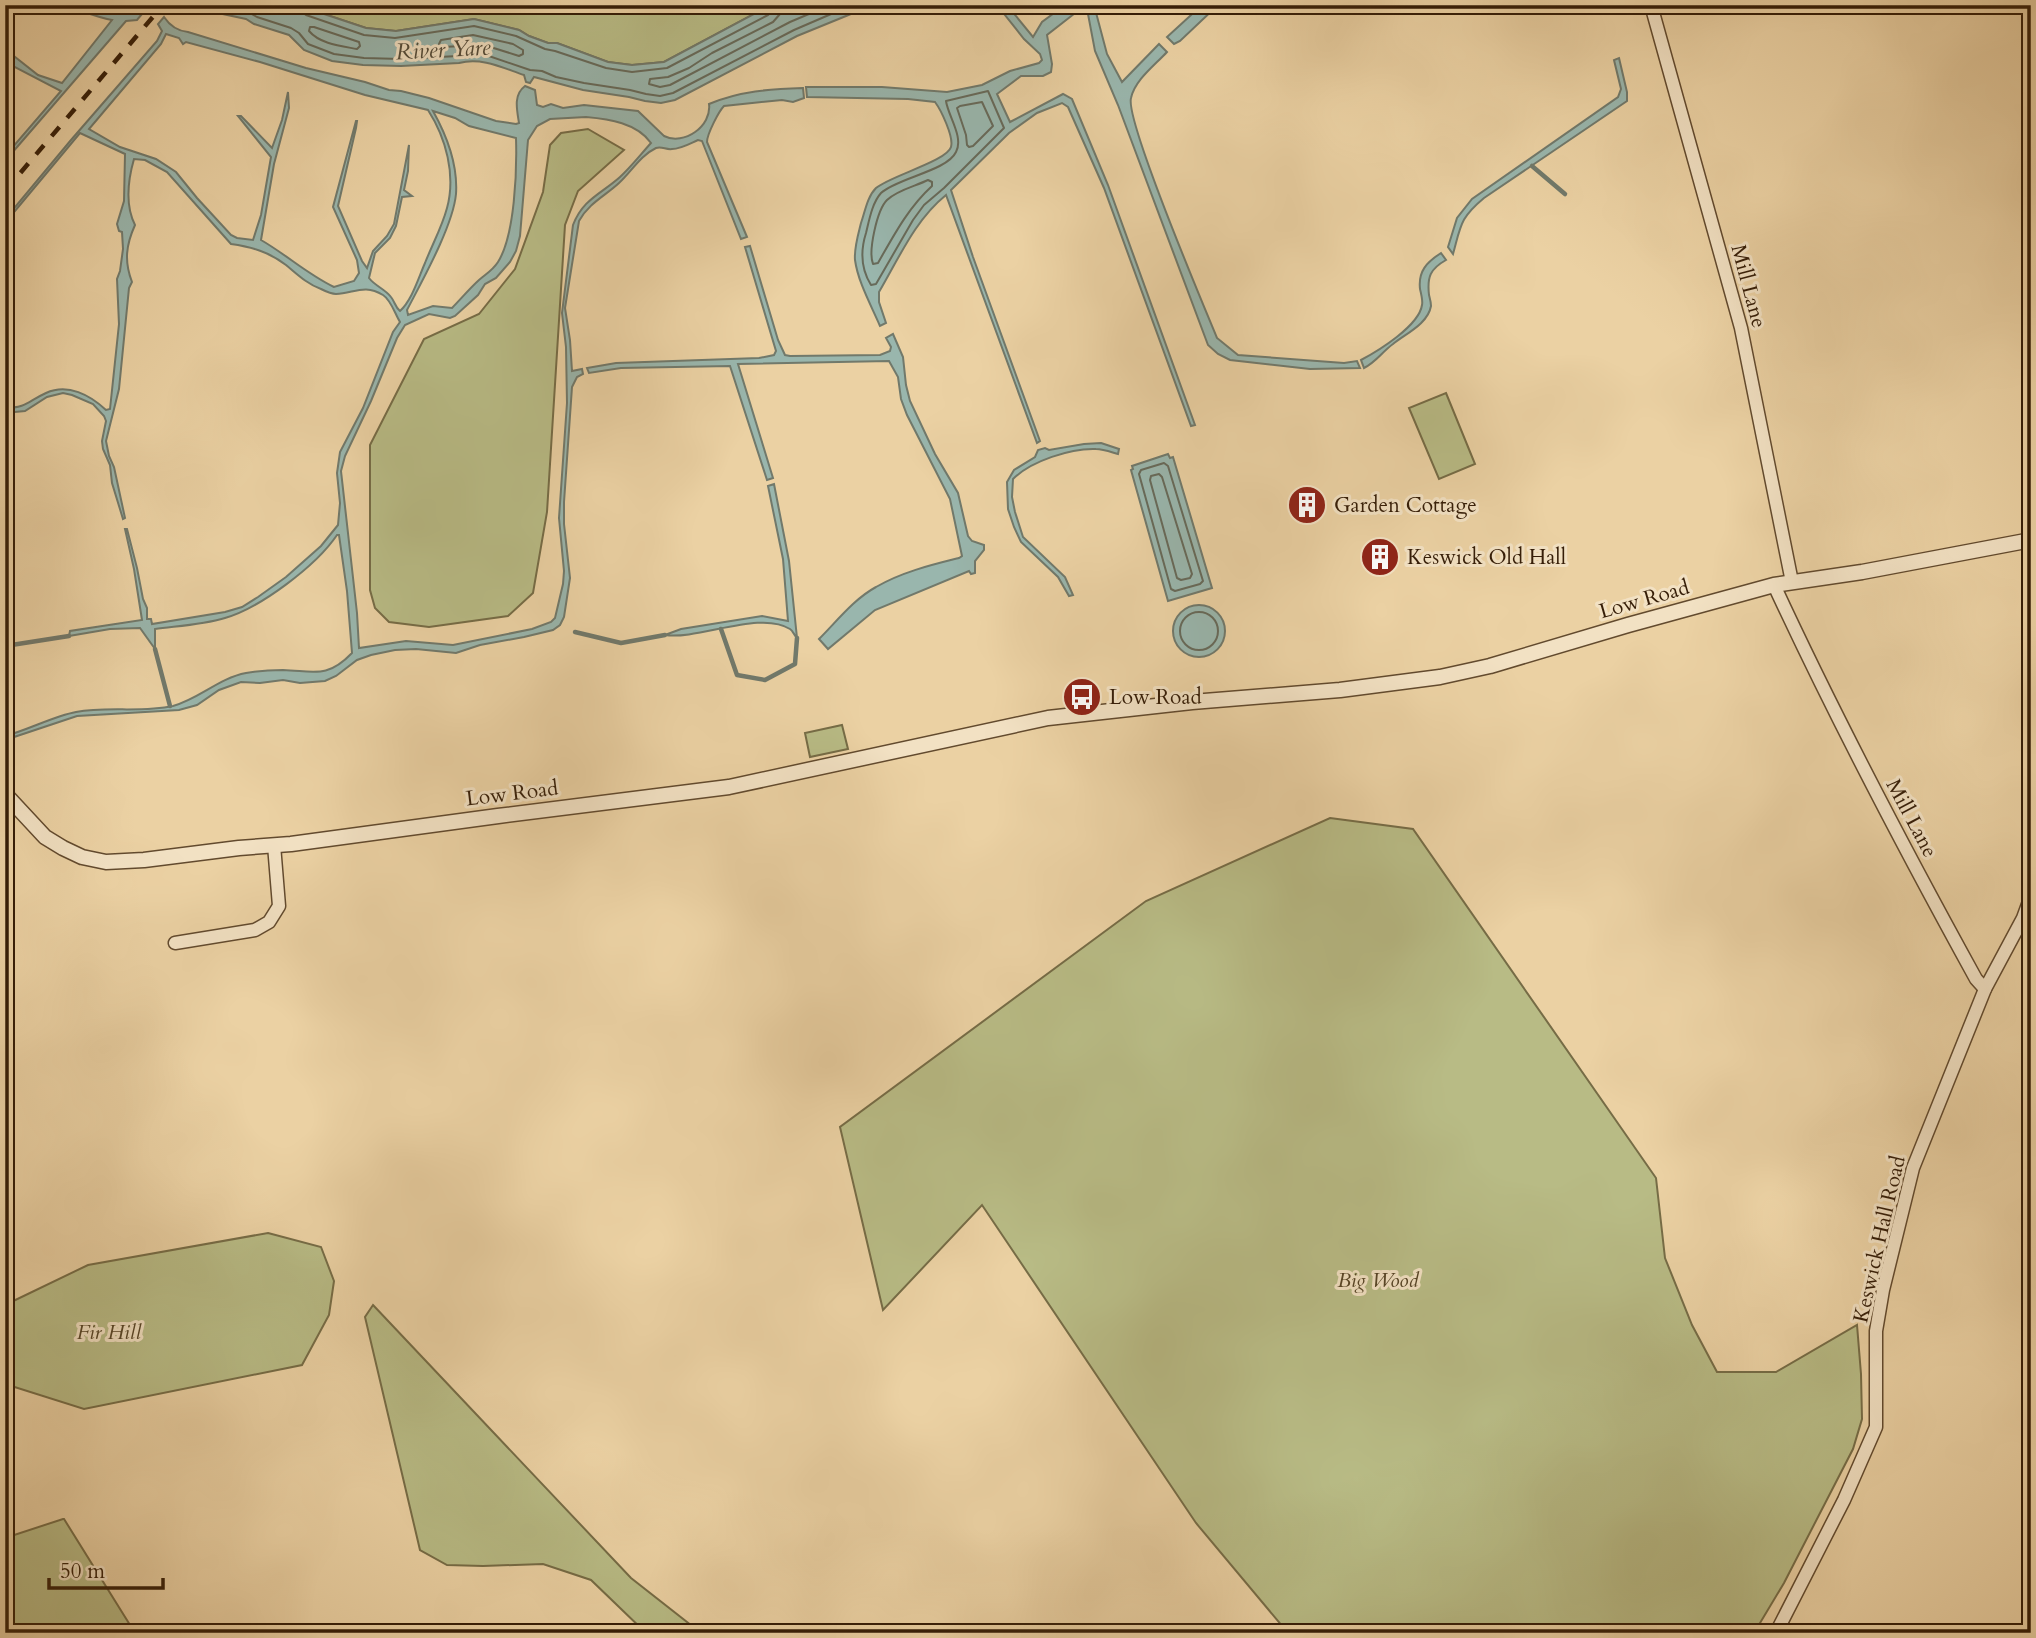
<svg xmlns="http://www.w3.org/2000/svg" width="2036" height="1638" font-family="Cardo,serif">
<rect width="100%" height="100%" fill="#ebd1a3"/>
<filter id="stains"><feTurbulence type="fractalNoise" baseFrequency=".00286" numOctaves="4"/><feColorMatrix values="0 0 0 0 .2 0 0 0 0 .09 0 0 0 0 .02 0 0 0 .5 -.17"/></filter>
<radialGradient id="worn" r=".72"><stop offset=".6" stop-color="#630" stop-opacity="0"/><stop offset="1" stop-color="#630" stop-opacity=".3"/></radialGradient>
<g fill="#b8bb85" stroke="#766c46" stroke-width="2">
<polygon points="297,5 771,5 664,62 632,65 608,62 557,43 548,43 529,36 519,30 474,19 396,31 366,28"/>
<polygon points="588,129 624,150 578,191 565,225 547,512 533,593 508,616 429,627 389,622 375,608 370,590 370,445 424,339 479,314 515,269 543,192 550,145 561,133"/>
<polygon points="1446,393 1475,464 1439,479 1409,408"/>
<polygon points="842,725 848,749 810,757 805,733"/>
<polygon points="1330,818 1413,829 1656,1178 1665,1258 1692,1325 1717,1372 1776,1372 1857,1325 1861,1374 1862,1419 1853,1449 1784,1583 1754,1633 1288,1633 1196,1523 982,1205 883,1310 840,1127 1146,901"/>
<polygon points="268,1233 321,1247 334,1281 329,1315 302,1365 84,1409 5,1384 5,1305 88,1265"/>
<polygon points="373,1305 631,1578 701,1633 646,1633 591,1580 543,1564 483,1566 447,1565 420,1550 365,1317"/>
<polygon points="63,1519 64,1519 135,1633 5,1633 5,1538"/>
</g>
<g fill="#99b6ad" stroke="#71796b" stroke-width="2" fill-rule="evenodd">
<path d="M64,5H90L121,14H142L137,20L126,21L5,161V156L61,91L5,62V49L38,75L62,83L112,20C96,17 80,10 64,5Z"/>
<path d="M200,5H297L366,28L396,31L474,19L519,30L529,36L548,43H557L608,62L632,65L664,62L771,5H873L797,36L675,100L661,103L645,101L629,97L583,90L534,77L530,83L526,82L524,75C503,68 482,57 459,63L401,66L363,65L332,61L304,50L289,35L254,24L246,19L204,10Z"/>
<path d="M997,5H1007L1033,37L1042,22L1065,5H1094L1107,54L1122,82L1159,44L1167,52C1154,66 1135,80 1131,98C1125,120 1203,304 1217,338L1238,355L1344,363L1357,361L1360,368L1310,369L1230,360L1218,354L1208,345L1118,105L1095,51L1088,14L1085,11L1079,10L1047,35L1052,64L1051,72L1043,76H1021L997,94L1010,122L1063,94L1072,99L1108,185L1195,425L1191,426L1104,188L1068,107L1062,103L1037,113L1009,133L951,190L973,257L1040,441L1037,443L946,195C915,220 899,258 879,292V302L886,323L880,326C871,305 858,282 855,260C854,248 858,235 861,223C865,212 867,197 876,188C890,176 947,161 951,147C954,137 941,110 935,102L908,99L807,97L806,87H882L947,92L982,85L1010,71L1039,63L1042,60L1040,54L1024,39Z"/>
<polygon points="1202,5 1218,5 1180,41 1174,44 1167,37"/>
<path d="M164,17C170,26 177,31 188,32L306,68L365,82L389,90L401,91L429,98L496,121L516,124L519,123C517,110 513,95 525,86L535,90L537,105L543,107L551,104L563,108L584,105L638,111L664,136C684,146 712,126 709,104C740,91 770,89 803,88L804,98L793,102L782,100L724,106C719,111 707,134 707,142L747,237L741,239L702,141L698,140C691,143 681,149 672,149C666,150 662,146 656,148C641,155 631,172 619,183C605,196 589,203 579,221L565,308L570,340L572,371L582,369L583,374L577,377L572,387L564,502V524L570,578L564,617L560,625L553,630L524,637L480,645L456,653L416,649L395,650L371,655L357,660L336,676L325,681L300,683L283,680L260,683L241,682L219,690L197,705L179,710L77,716L5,740V736C28,730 54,716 76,712C107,706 141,713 173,706C199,699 219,678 246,673C257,671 271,670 283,670C314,671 327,679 352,653L347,591L339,535H337C316,566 260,608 225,618C202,625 177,626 155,629V649L140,628L110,629L69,636L70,631L142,620L134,569L125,529H127L137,568L143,599L147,608V619H151L152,624L225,612L242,607L258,597L286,577L321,546L338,525L340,503L337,473L340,452L363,408L393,332L400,322C395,314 391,300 383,295C364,283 353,294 336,294C332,294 325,291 321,289C307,284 297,274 286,265C269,252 252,247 231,244L167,172L145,160L134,159C128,180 125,205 135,225C126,245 124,261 132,282L129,288L119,389L106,441L109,456L114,467L125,518L123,519L112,483L110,465L103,449L102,441L106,421L104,416L93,404L72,395L63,393L47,397L25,411L5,413V408C27,408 28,401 46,393C68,383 90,395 106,410L110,409L119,324L117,279L120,271L123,249L122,232L119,231L117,224L124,201L125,154L80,133L5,223V219L71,140L157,41L162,31L158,24ZM166,34L179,38L183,44L186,42L260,62L365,95L428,110C446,138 456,175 447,208C442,227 432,245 425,263C418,279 412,300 400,311C395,307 395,302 391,297C385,289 375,286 369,278L375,253L390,238L396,226L402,197L412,196L404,190L408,171L409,145L394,224L387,236L373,251L367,268L362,261L338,206L356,128L357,121H356L333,207L357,260L359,273L354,281L334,287C307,274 287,255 261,240L274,164L289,108L288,92L282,120L272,148L241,116H238L271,157L261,215L253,240L237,238L231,235L197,198L176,172L156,159L120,147L89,129L161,44ZM433,111L455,118L469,126L516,138C517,170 515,235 498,262C493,270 486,274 479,280C469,289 461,299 452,308L433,306L408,315L407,310C422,281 453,226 456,194C458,164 447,136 433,111ZM586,117C609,119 637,123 651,143C641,154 631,167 620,177C601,194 583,199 573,225L562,313L566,347L567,403L559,518L564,571L563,584L555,618L551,622L532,629L453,645L406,641L359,648L357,613L341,471L345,456L371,401L397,338L405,325L429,314L450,318L455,316L478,295L485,284L496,278L510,262L516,251L520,236L528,140L537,126L550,119Z"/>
<path d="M1619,58L1627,92V101L1484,198C1460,218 1461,225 1453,254L1448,247L1457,218L1472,199L1618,97L1621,89L1614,60Z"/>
<path d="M750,246L778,340L785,355L790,356L880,355L890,351L891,347L886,338L893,334L903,357L906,385L910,401L935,454L958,493L968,536L972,541L984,545V550L975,561V573L971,574L969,571L875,610L828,649L819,639C837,621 854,599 876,587C902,572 931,565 959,558L962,556L950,499L907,415L901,399L898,377L889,361L738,364L773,478L767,480L730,366L621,368L589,373L587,368L616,363L759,358L774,355L776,351L745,247Z"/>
<path d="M1441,253L1446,260C1430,269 1427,277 1429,295C1430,299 1431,302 1431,306C1428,324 1405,334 1393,344C1382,352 1376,362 1364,368L1361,360C1378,351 1419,326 1422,305C1423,301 1421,293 1420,289C1418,271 1427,262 1441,253Z"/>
<path d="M1101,443L1119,449L1118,454C1111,452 1103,449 1096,449C1071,448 1031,461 1013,479L1012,497L1015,512L1023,537L1065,577L1073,595L1069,596L1058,577L1021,542L1014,527L1008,509L1007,482L1014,470L1035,457L1038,450L1045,448L1049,450L1084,444Z"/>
<polygon points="1168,454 1170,458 1173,457 1212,588 1168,601 1131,470 1133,469 1132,466"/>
<path d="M774,484L789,561L797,638C794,635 793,631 790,629C761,610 699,640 665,635L681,629L762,616L788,621L783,559L768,486Z"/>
<circle cx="1199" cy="631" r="26"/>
</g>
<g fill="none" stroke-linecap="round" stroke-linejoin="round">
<g stroke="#676a5a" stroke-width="2">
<polyline points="213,5 248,12 257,17 291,28 299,33 308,44 334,54 364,58 401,59 458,56 468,53 483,54 530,70 542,71 556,77 584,83 630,90 646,94 660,96 673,93 794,30 852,5"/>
<polyline points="301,5 301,11 306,15 364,35 395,38 474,26 516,36 545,49 555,51 606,68 632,72 667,68 768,15 772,11 772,5"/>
<polyline points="781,5 780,14 773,22 712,53 689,68 668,77 650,79 649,84 660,87 670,85 790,22 830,5"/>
<path d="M310,27H314L359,42L360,46L357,49C341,46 320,44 309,31Z"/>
<polygon points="473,35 513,44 523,50 523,54 519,56 484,45 442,47 439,44 441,40"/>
<path d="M988,91L1004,128L944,188L924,205L913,220L876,284L871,285C861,269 860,252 866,233C869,221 872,203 881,193C897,178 947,171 956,152C964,137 948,116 946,101Z"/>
<polygon points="982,102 993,126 973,146 969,147 967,145 966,135 957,108 960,106"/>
<path d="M928,180L932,182V186C908,208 894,235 878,263L873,264C868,251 877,210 887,200C897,190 916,186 928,180Z"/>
<polygon points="1164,463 1168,466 1203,581 1200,584 1175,591 1171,589 1139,474 1141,470"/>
<polygon points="1159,474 1162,477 1192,574 1190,578 1181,580 1177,578 1150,480 1151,476"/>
<circle cx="1199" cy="631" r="19"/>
</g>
<g stroke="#71796b" stroke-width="4.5">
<polyline points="1532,166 1565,194"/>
<polyline points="721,629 737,675 765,680 795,664 797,638"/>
<polyline points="575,632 621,643 665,635"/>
<polyline points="5,646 69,636"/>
<polyline points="155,649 170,706"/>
</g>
<defs>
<g id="minor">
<polyline points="1651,5 1741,328 1792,582"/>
<path d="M1774,585C1836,719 1905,850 1976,979L1985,989"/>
<polyline points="175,943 255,930 269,922 279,906 274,845"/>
<polyline points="1776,1633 1844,1500 1876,1427 1876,1331 1883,1290 1913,1168 1985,989 2023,918 2031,896"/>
</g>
<polyline id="tertiary" points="5,794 45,837 63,848 82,857 106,862 144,860 239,848 291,844 498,816 729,787 1048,718 1192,702 1340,690 1440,677 1490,666 1628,625 1774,585 1862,572 2031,540"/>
</defs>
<use href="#minor" stroke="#624a2e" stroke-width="15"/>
<use href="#tertiary" stroke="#624a2e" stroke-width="17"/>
<use href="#minor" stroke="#f2e1c3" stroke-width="12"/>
<use href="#tertiary" stroke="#f2e1c3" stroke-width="14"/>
<polyline stroke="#351d07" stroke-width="4.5" stroke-dasharray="12 12" stroke-linecap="butt" points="5,191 163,5"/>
</g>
<defs>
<symbol id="building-disc" viewBox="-11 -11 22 22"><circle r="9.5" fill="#8f2418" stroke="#f2e1c3"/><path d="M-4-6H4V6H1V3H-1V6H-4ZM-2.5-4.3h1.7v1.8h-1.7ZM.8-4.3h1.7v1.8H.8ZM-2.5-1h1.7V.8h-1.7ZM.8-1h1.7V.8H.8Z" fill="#fff"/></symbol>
<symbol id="bus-disc" viewBox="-11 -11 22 22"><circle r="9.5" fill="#8f2418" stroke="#f2e1c3"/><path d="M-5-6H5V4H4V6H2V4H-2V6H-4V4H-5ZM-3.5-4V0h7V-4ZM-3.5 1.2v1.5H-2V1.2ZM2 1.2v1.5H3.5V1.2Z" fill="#fff"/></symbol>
</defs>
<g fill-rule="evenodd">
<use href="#building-disc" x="1285" y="483" width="44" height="44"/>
<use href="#building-disc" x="1358" y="535" width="44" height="44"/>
<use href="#bus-disc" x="1060" y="675" width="44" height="44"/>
</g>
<g text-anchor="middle" stroke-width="6" stroke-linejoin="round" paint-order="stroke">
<g font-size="21" fill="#351d07" stroke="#f2e1c3">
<text transform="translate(1749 286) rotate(75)" y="7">Mill Lane</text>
<text transform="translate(1644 599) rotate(-16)" y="7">Low Road</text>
<text transform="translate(512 793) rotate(-7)" y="7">Low Road</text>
<text transform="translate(1912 818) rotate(62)" y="7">Mill Lane</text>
<text transform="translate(1879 1239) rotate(-77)" y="7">Keswick Hall Road</text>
</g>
<g font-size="21" fill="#351d07" stroke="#f2e1c3" text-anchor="start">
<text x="1334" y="512">Garden Cottage</text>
<text x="1407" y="564">Keswick Old Hall</text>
<text x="1109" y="704">Low Road</text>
</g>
<g font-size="21" font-style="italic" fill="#564426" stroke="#f2e1c3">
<text x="1378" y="1287">Big Wood</text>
<text x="109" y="1339">Fir Hill</text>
</g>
<g font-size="23" font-style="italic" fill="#534b39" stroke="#f2e1c3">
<text transform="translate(443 49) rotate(-3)" y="8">River Yare</text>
</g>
</g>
<rect width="2036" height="1638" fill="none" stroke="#ebd1a3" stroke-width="28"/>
<rect x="7" y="7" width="2022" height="1624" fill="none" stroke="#351d07" stroke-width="3.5"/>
<rect x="14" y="14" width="2008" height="1610" fill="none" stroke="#351d07" stroke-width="2"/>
<path d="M49 1578v10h114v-10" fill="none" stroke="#351d07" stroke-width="3.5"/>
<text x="60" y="1578" font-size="21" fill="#351d07" stroke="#f2e1c3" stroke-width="5" paint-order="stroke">50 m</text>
<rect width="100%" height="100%" filter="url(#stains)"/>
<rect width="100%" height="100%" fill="url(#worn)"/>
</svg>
